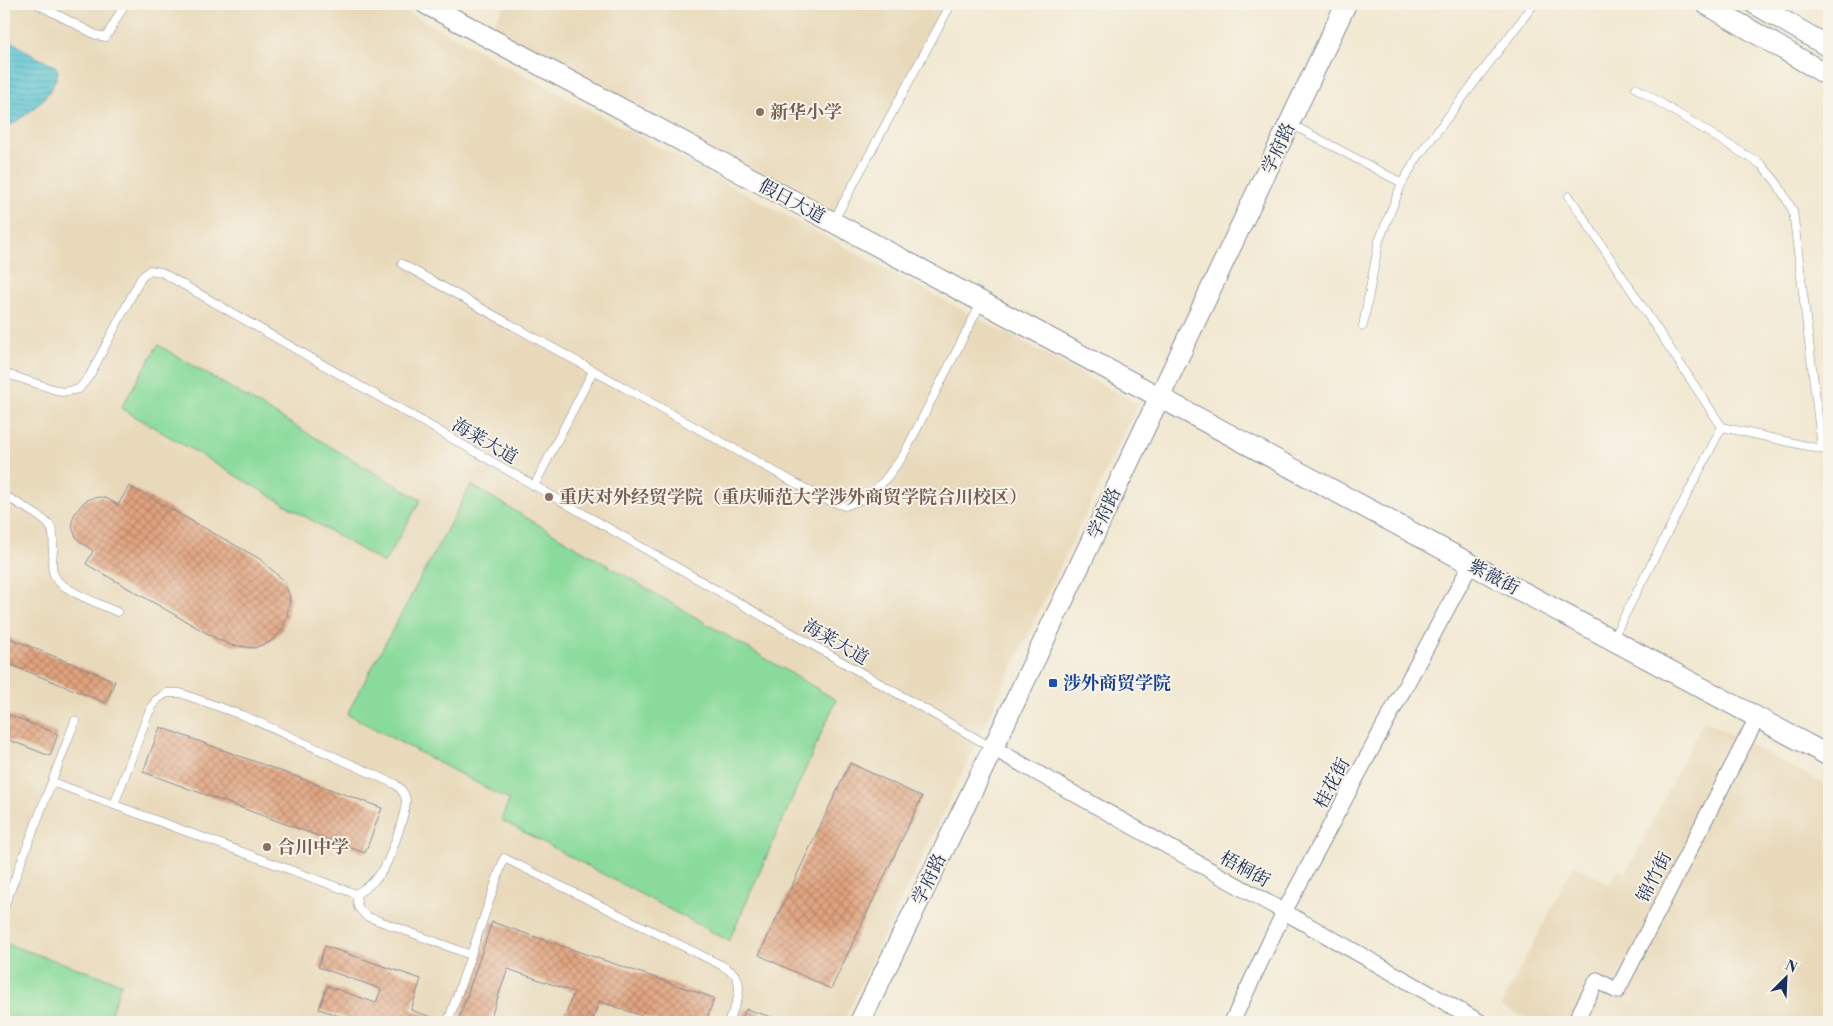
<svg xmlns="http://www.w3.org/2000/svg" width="1833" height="1026" font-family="'Libre Bodoni','Noto Serif SC',serif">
<defs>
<pattern id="water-rules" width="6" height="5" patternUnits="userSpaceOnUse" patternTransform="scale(1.25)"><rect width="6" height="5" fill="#58c4d1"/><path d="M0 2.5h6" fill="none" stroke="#48a0ad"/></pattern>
<pattern id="building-cross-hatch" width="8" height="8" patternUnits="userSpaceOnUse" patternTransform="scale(1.25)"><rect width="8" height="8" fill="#e1a37e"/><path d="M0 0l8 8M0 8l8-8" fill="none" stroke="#b6856a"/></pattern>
</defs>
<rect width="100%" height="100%" fill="#f7f3e8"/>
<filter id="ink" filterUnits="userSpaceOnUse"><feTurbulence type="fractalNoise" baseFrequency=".02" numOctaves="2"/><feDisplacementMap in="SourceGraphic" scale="10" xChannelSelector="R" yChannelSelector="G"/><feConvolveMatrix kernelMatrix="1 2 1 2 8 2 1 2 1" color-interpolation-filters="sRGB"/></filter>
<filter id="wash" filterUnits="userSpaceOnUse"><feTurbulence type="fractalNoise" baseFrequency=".0096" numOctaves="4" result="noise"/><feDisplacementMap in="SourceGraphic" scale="20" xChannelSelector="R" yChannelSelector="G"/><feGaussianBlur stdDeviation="1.12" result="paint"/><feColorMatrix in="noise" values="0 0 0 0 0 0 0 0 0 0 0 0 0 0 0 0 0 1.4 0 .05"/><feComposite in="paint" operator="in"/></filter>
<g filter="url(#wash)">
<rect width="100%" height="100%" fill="#f2e9d3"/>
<g fill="#e8d9ba">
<polygon points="4,4 392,4 1138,404 843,1022 4,1022"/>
<polygon points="505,4 951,4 833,222 487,37"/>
<polygon points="1704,720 1829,787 1829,1022 1534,1022 1501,1006 1574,865 1610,884 1618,869 1626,873"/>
</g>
<g fill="#8adb9b" stroke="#52857c">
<polygon points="158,345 421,500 384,563 121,408"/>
<polygon points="471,485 836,700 729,941 501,820 509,800 347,714"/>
<polygon points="4,943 121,983 108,1022 22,1022 4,1016"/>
</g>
<path fill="url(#water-rules)" stroke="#3a7a98" d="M4,36L32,55L55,66L58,71C52,100 26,114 4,130Z"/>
<g id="blocks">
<g fill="url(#building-cross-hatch)">
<polygon points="129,486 260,559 284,581 290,597 287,617 282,630 270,642 254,648 231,645 217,639 86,564 93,551 79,541 76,537 73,530 72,521 75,513 84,502 92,498 101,497 108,499 118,505"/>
<polygon points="4,636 115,681 106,703 4,662"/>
<polygon points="4,713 58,734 50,756 4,738"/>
<polygon points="160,727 382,808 365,853 143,772"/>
<polygon points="850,763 922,797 831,989 759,955"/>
<polygon points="492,922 714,998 706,1022 659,1022 599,1001 592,1022 563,1022 574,992 508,969 489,1022 458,1022"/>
<polygon points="325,946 421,979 411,1010 440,1020 439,1022 357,1022 319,1009 327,986 376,1003 381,989 318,967"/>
<polygon points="746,1009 787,1022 741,1022"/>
</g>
</g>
</g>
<g filter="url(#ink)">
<use href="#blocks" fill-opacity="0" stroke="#868c98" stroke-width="1"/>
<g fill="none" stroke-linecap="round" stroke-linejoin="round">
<defs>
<g id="lane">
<polyline points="37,4 96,35 106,37 125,4"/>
<polyline points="1636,88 1762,165 1777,183 1793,211 1822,449"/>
<polyline points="1289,123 1402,183"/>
<polyline points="1569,196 1722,427 1829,451"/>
<polyline points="834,220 951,4"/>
<polyline points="402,264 824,499 845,506 866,498 884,481 903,456 981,303"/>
<polyline points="1363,326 1379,241 1402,183 1419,155 1534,4"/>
<polyline points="4,373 62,392 79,389 90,375 141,278 150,270 161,272 991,747"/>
<polyline points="534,486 593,371"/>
<path d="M4,495C15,502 42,516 49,525C61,541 44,566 58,581C68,592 102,605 117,612"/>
<polyline points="1613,638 1722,427"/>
<polyline points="52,782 356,894 358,907 366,916 471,955"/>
<path d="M114,805L148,714L156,700L167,693H180L247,717L395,784C401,789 405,793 406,800C406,812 390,861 382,871C375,882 366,888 356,894"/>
<polyline points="4,907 75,721"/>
<path d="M448,1022L504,858L723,966C727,969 733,972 736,976C744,991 734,1009 728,1022"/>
</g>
<g id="street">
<polyline points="993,748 1480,1022"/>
<polyline points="1232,1022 1284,912 1471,564"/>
<polyline points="1575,1022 1597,980 1617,991 1757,718"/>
</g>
<g id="secondary">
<polyline points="426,4 1829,756"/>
<polyline points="1706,4 1829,76"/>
<polyline points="1755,4 1829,47"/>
<polyline points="860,1022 993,748 1346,4"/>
</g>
</defs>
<use href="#lane" stroke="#868c98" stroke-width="9"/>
<use href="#street" stroke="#868c98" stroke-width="17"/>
<use href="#secondary" stroke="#868c98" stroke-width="22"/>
<use href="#lane" stroke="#fff" stroke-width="8"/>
<use href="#street" stroke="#fff" stroke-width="15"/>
<use href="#secondary" stroke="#fff" stroke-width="20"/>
</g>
</g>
<g fill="#8d6e63" stroke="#f7f3e8" stroke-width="2">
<circle cx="760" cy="112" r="5"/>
<circle cx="549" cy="497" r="5"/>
<circle cx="267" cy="847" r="5"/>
</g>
<rect fill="#1a4fb4" stroke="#f7f3e8" stroke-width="2" x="1048" y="678" width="10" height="10" rx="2.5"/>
<g text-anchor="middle" stroke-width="4" stroke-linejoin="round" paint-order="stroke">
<g font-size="18" font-weight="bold" fill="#785e54" stroke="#f7f3e8" text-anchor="start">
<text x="770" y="118">新华小学</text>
<text x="559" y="503">重庆对外经贸学院（重庆师范大学涉外商贸学院合川校区）</text>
<text x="277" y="853">合川中学</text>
</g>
<g font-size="18" fill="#1b2f5e" stroke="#f7f3e8">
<text transform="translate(1278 148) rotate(-65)" y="6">学府路</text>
<text transform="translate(792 201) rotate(28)" y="6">假日大道</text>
<text transform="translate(485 441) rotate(30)" y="6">海莱大道</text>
<text transform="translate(1104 513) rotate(-65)" y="6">学府路</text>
<text transform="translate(1494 577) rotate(28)" y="6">紫薇街</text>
<text transform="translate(836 642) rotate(30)" y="6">海莱大道</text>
<text transform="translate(1332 783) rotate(-62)" y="6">桂花街</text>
<text transform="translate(1245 869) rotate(29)" y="6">梧桐街</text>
<text transform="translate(1654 877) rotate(-63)" y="6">锦竹街</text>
<text transform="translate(929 879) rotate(-64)" y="6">学府路</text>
</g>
<g font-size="18" font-weight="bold" fill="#164399" stroke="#f7f3e8" text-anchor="start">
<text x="1063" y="689">涉外商贸学院</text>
</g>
</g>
<rect width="1833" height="1026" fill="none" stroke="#f7f3e8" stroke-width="20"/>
<g transform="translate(1786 978) rotate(24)" stroke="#f7f3e8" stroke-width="4" paint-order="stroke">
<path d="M0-4L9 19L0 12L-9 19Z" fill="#1b2f5e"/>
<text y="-8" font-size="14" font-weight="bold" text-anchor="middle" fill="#1b2f5e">N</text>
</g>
</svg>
